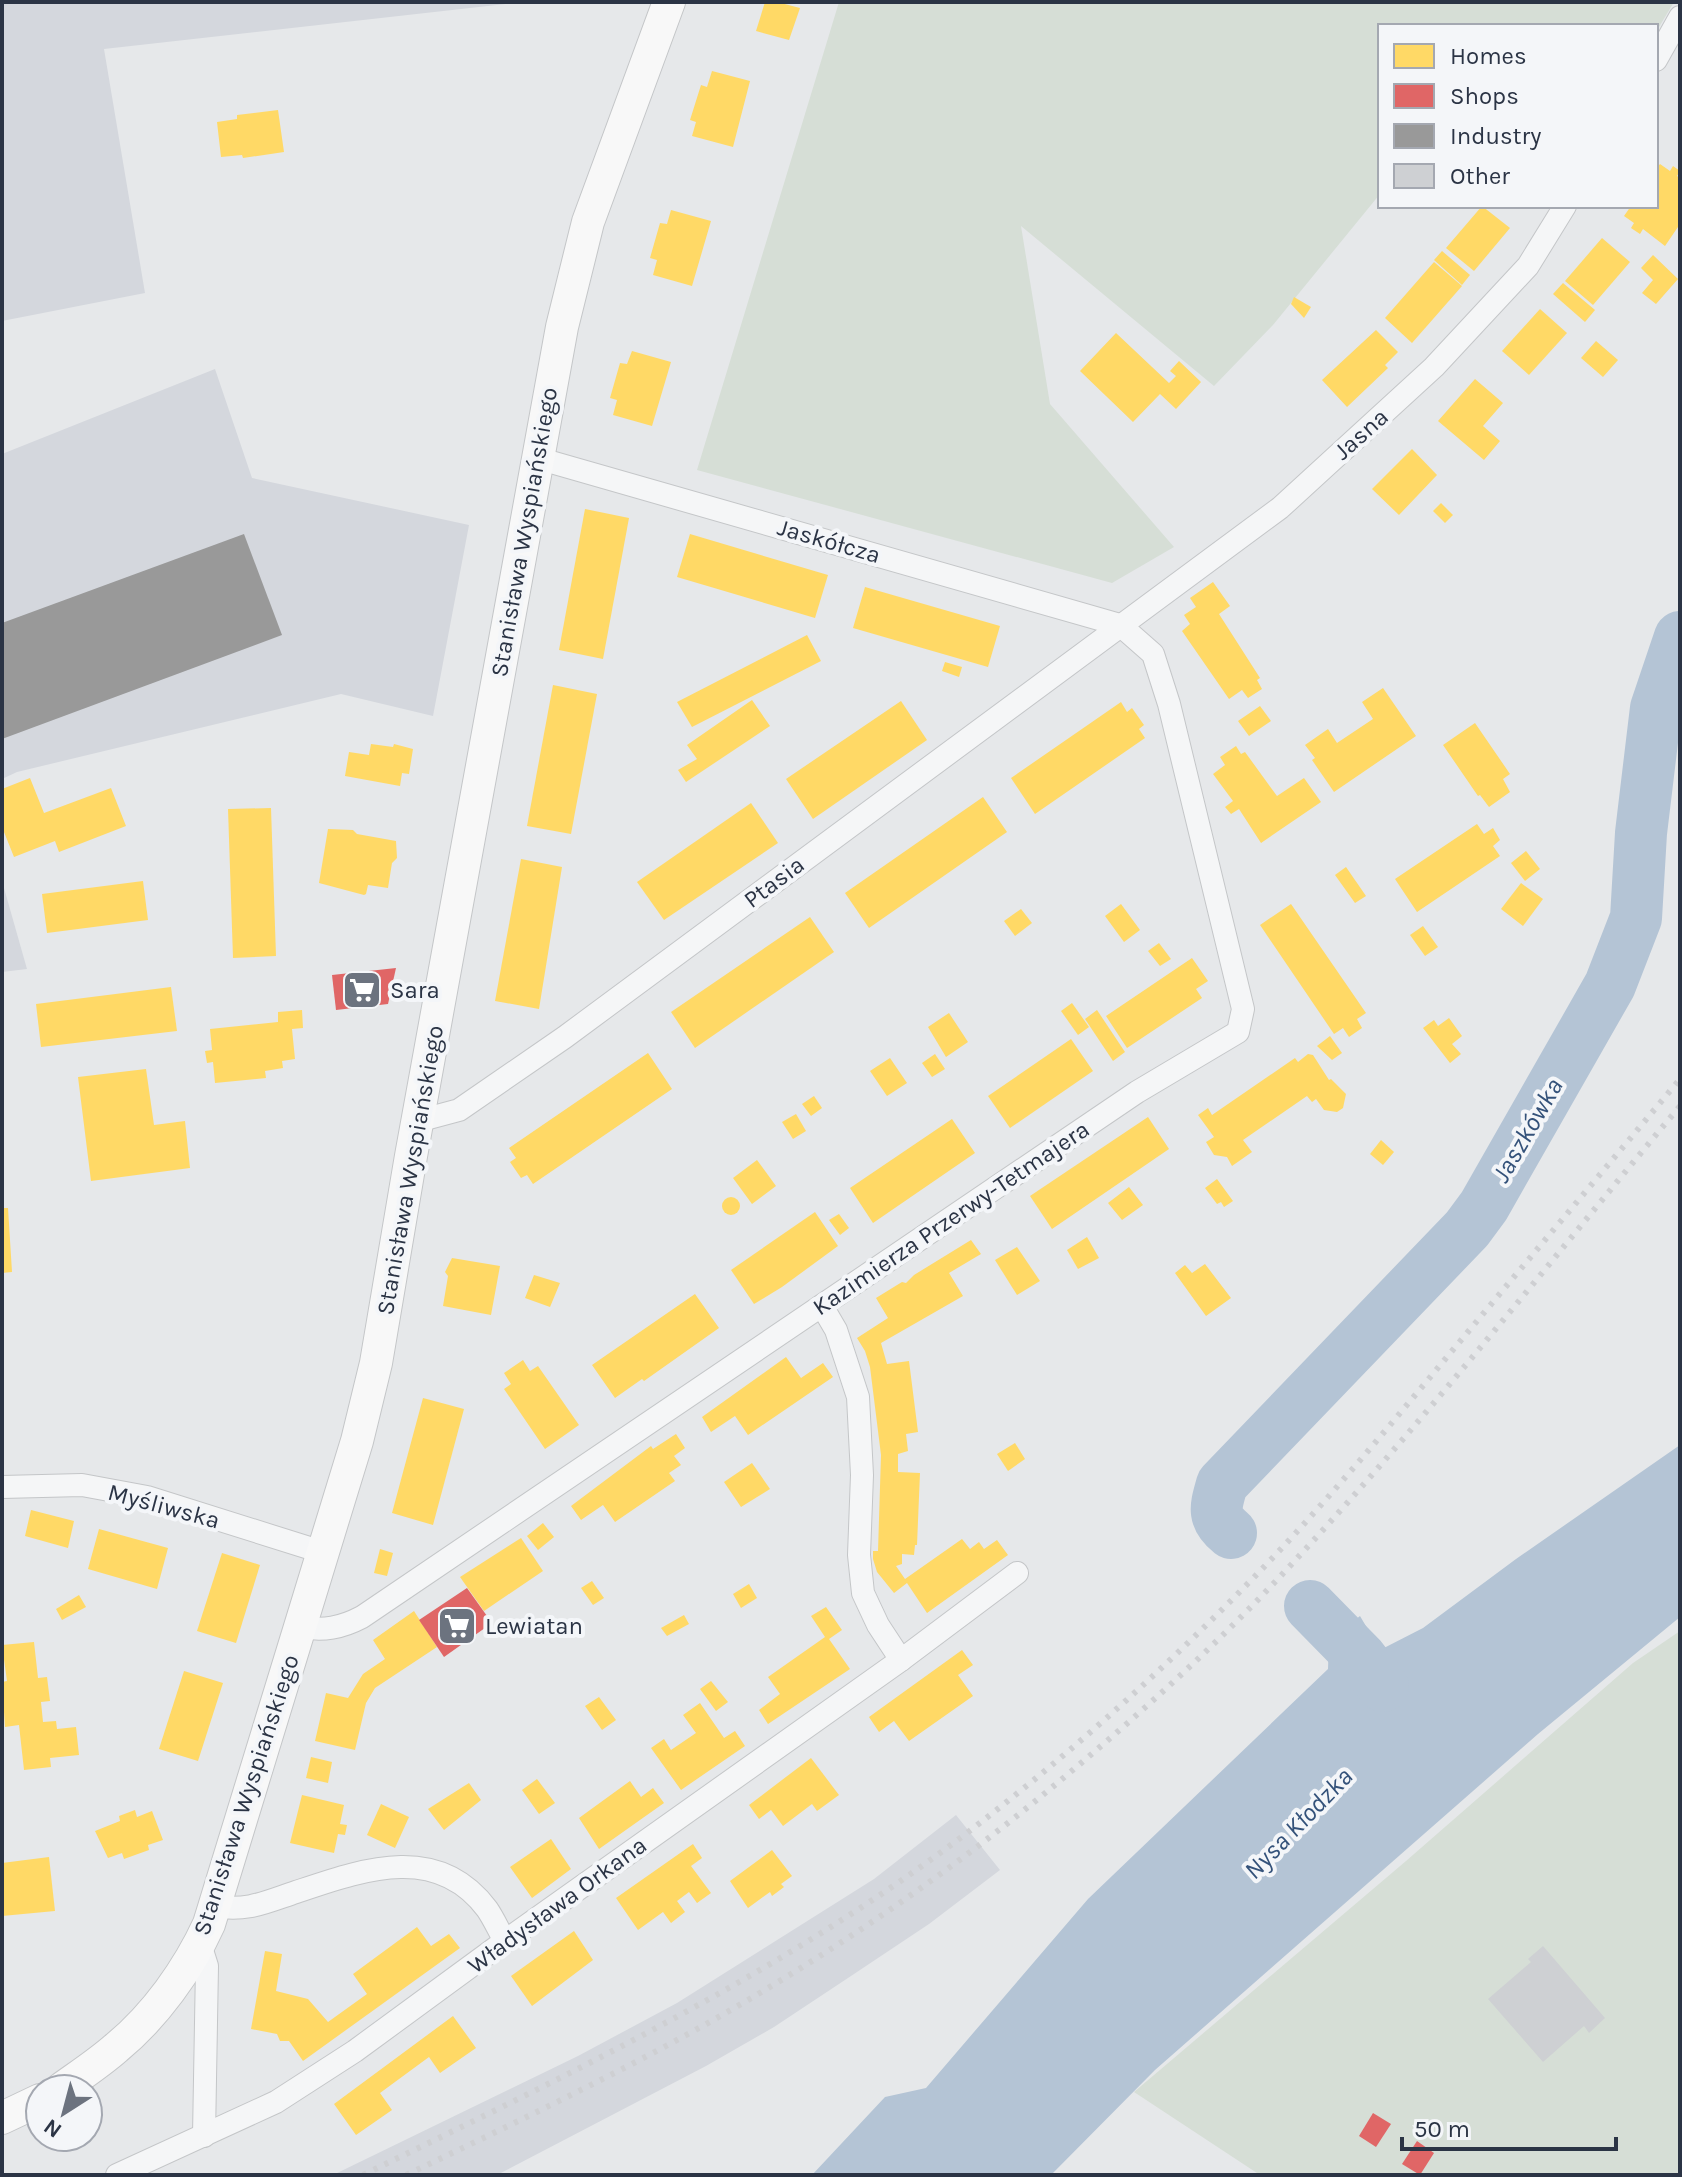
<svg xmlns="http://www.w3.org/2000/svg" width="1682" height="2177" font-family="Karla,sans-serif">
<rect width="100%" height="100%" fill="#e6e8ea"/>
<g fill="#d4d7dd">
<polygon points="2,2 523,2 104,49 145,293 2,321"/>
<polygon points="215,369 252,478 469,525 433,716 341,694 17,772 2,779 2,454"/>
<polygon points="2,881 27,969 2,972"/>
<polygon points="956,1815 1000,1870 929,1924 851,1976 774,2027 706,2066 497,2175 333,2175 578,2056 677,2003 874,1879"/>
</g>
<g fill="#d6ded6">
<polygon points="839,2 1674,2 1656,32 1656,26 1380,26 1380,194 1273,325 1214,386 1021,226 1050,404 1174,547 1112,583 697,470"/>
<polygon points="1680,1631 1680,2175 1260,2175 1134,2092 1406,1861 1633,1663"/>
</g>
<polygon fill="#b4c4d5" points="1680,1445 1680,1617 1538,1734 1155,2070 1051,2175 812,2175 885,2097 926,2088 1088,1899 1328,1669 1329,1641 1360,1616 1380,1650 1423,1628 1516,1559"/>
<g fill="#ffd966">
<polygon points="765,2 777,2 800,8 789,40 756,31"/>
<polygon points="712,71 750,81 733,147 692,136 696,122 690,120 701,85 707,87"/>
<polygon points="278,110 284,152 243,158 242,155 221,157 217,122 237,119 237,115"/>
<polygon points="1660,164 1670,171 1673,166 1680,171 1677,176 1680,178 1680,224 1665,246 1643,229 1640,234 1631,228 1634,223 1624,216 1631,206 1656,206 1656,169"/>
<polygon points="1482,206 1510,228 1474,271 1446,248"/>
<polygon points="671,210 711,221 692,286 653,275 657,260 650,258 660,223 667,224"/>
<polygon points="1602,238 1630,262 1593,305 1565,281"/>
<polygon points="1442,251 1470,275 1462,285 1434,260"/>
<polygon points="1653,255 1678,279 1656,304 1642,293 1653,280 1641,268"/>
<polygon points="1434,262 1462,286 1412,343 1385,318"/>
<polygon points="1563,283 1595,310 1585,322 1553,294"/>
<polygon points="1294,297 1311,307 1304,318 1291,304"/>
<polygon points="1540,309 1567,333 1529,375 1502,351"/>
<polygon points="1376,330 1398,352 1385,365 1388,368 1347,407 1322,380"/>
<polygon points="1116,333 1169,383 1176,376 1170,371 1179,361 1201,382 1176,409 1160,394 1133,422 1080,371"/>
<polygon points="1596,341 1618,360 1603,377 1581,358"/>
<polygon points="632,351 671,362 652,426 613,415 617,400 610,398 620,363 627,364"/>
<polygon points="1475,379 1503,403 1483,426 1500,441 1484,460 1438,421"/>
<polygon points="1412,449 1437,475 1399,515 1372,489"/>
<polygon points="1441,503 1453,515 1445,523 1433,511"/>
<polygon points="585,509 629,518 603,659 559,650"/>
<polygon points="690,534 828,575 815,618 677,577"/>
<polygon points="1213,582 1230,606 1219,614 1260,678 1257,680 1262,689 1248,698 1242,690 1229,699 1182,631 1190,624 1184,615 1196,607 1190,598"/>
<polygon points="865,587 1000,626 988,667 853,628"/>
<polygon points="807,635 821,661 692,727 677,702"/>
<polygon points="945,662 962,667 959,677 942,671"/>
<polygon points="553,685 597,694 571,834 527,826"/>
<polygon points="1383,688 1416,736 1334,792 1312,760 1315,758 1305,745 1328,729 1337,743 1373,719 1362,702"/>
<polygon points="752,700 770,726 686,782 678,770 697,759 687,745"/>
<polygon points="901,701 927,740 813,819 786,779"/>
<polygon points="1121,702 1127,712 1132,708 1144,725 1139,729 1145,738 1035,814 1011,778"/>
<polygon points="1260,706 1271,721 1249,736 1238,721"/>
<polygon points="1475,723 1510,774 1503,779 1510,792 1489,807 1480,795 1478,796 1443,745"/>
<polygon points="371,744 393,747 394,744 413,749 409,774 402,773 400,786 345,776 349,752 369,755"/>
<polygon points="1236,746 1241,754 1245,752 1277,796 1304,778 1321,802 1261,843 1239,809 1231,814 1225,807 1233,801 1213,774 1225,765 1220,757"/>
<polygon points="30,778 44,813 111,788 126,826 59,852 55,841 14,857 2,827 2,789"/>
<polygon points="983,797 1007,832 869,928 845,893"/>
<polygon points="751,803 778,843 664,920 637,882"/>
<polygon points="271,808 276,956 233,958 228,809"/>
<polygon points="1477,824 1484,834 1493,828 1500,840 1493,846 1500,856 1417,912 1395,879"/>
<polygon points="328,829 353,830 357,834 396,841 397,858 392,863 388,888 368,885 366,894 364,895 319,883"/>
<polygon points="1526,851 1540,869 1525,881 1511,863"/>
<polygon points="521,859 562,867 539,1009 495,1001"/>
<polygon points="1346,867 1366,896 1355,903 1335,875"/>
<polygon points="143,881 148,920 47,933 42,894"/>
<polygon points="1521,883 1543,899 1523,926 1501,909"/>
<polygon points="1121,904 1140,930 1124,942 1105,916"/>
<polygon points="1291,904 1366,1013 1357,1019 1362,1028 1349,1037 1343,1028 1334,1034 1260,925"/>
<polygon points="1021,909 1032,923 1015,936 1004,921"/>
<polygon points="810,917 834,952 695,1048 671,1012"/>
<polygon points="1423,926 1438,947 1425,956 1410,935"/>
<polygon points="1159,943 1171,959 1160,966 1148,951"/>
<polygon points="1192,958 1208,981 1196,989 1202,998 1127,1048 1106,1016"/>
<polygon points="171,987 177,1031 41,1047 36,1004"/>
<polygon points="1072,1003 1089,1027 1078,1035 1061,1011"/>
<polygon points="302,1010 303,1028 292,1029 295,1059 282,1061 283,1068 265,1071 266,1078 215,1083 213,1062 207,1063 205,1051 212,1050 210,1029 278,1022 278,1012"/>
<polygon points="1097,1010 1125,1052 1113,1061 1085,1019"/>
<polygon points="949,1013 968,1042 946,1057 928,1027"/>
<polygon points="1449,1018 1462,1036 1452,1044 1461,1054 1450,1063 1423,1028 1434,1020 1438,1026"/>
<polygon points="1330,1036 1342,1053 1332,1060 1317,1046"/>
<polygon points="1071,1039 1093,1071 1010,1128 988,1096"/>
<polygon points="648,1053 672,1089 533,1184 527,1175 521,1178 510,1162 516,1158 509,1148"/>
<polygon points="935,1054 945,1069 932,1077 922,1063"/>
<polygon points="1308,1054 1313,1055 1329,1080 1331,1079 1346,1094 1343,1108 1337,1112 1324,1110 1316,1099 1312,1102 1307,1096 1243,1140 1252,1152 1232,1166 1227,1157 1214,1155 1206,1142 1214,1137 1198,1115 1208,1108 1212,1115 1295,1058 1298,1062"/>
<polygon points="890,1058 907,1083 887,1096 870,1071"/>
<polygon points="146,1069 154,1125 185,1121 190,1168 91,1181 78,1077"/>
<polygon points="814,1096 822,1108 811,1116 802,1104"/>
<polygon points="796,1114 806,1131 793,1139 782,1122"/>
<polygon points="1148,1117 1169,1149 1052,1229 1030,1196"/>
<polygon points="952,1119 975,1153 873,1223 850,1188"/>
<polygon points="1381,1140 1394,1152 1383,1165 1370,1154"/>
<polygon points="757,1160 776,1186 752,1204 733,1178"/>
<polygon points="1217,1179 1233,1201 1224,1207 1221,1202 1217,1204 1205,1188"/>
<polygon points="1129,1187 1143,1205 1122,1220 1108,1203"/>
<circle cx="731" cy="1206" r="9"/>
<polygon points="2,1208 8,1208 12,1272 2,1273"/>
<polygon points="815,1212 838,1246 782,1287 754,1304 731,1270"/>
<polygon points="839,1214 849,1228 840,1235 829,1220"/>
<polygon points="1087,1237 1099,1258 1078,1269 1067,1250"/>
<polygon points="971,1240 981,1254 949,1273 963,1296 881,1343 887,1364 909,1361 918,1432 906,1434 908,1451 898,1454 898,1472 920,1473 917,1545 915,1545 914,1555 902,1554 902,1564 896,1566 905,1579 962,1539 970,1549 979,1542 984,1549 997,1540 1008,1555 927,1613 907,1583 894,1593 877,1572 873,1559 873,1551 878,1551 881,1455 870,1367 865,1351 857,1338 888,1318 876,1298 902,1282 906,1283 914,1275"/>
<polygon points="1017,1247 1040,1281 1017,1295 995,1260"/>
<polygon points="452,1258 500,1266 491,1315 443,1306 448,1276 445,1272"/>
<polygon points="1205,1264 1231,1298 1206,1316 1175,1273 1185,1265 1192,1273"/>
<polygon points="534,1275 560,1283 550,1307 525,1298"/>
<polygon points="695,1294 719,1328 644,1381 642,1379 615,1398 592,1365"/>
<polygon points="786,1357 801,1378 823,1363 833,1377 748,1435 735,1416 711,1432 702,1417"/>
<polygon points="523,1360 530,1371 538,1366 579,1425 545,1449 504,1389 511,1384 504,1373"/>
<polygon points="423,1398 464,1409 433,1525 392,1513"/>
<polygon points="676,1434 685,1448 674,1456 681,1465 669,1473 675,1481 615,1522 603,1505 581,1520 571,1506 651,1446 653,1449"/>
<polygon points="1015,1443 1025,1459 1008,1471 997,1454"/>
<polygon points="752,1463 770,1489 741,1507 724,1482"/>
<polygon points="31,1510 74,1521 68,1548 25,1536"/>
<polygon points="543,1523 554,1537 538,1550 527,1536"/>
<polygon points="99,1529 168,1548 157,1589 88,1569"/>
<polygon points="521,1538 543,1571 484,1611 460,1577"/>
<polygon points="380,1549 393,1553 387,1576 374,1573"/>
<polygon points="222,1553 260,1565 236,1643 197,1631"/>
<polygon points="592,1581 604,1598 593,1605 581,1588"/>
<polygon points="749,1584 757,1598 741,1608 733,1594"/>
<polygon points="79,1595 86,1607 62,1620 56,1609"/>
<polygon points="826,1607 842,1630 829,1639 850,1669 768,1724 759,1710 780,1694 768,1677 825,1637 811,1616"/>
<polygon points="414,1611 437,1647 375,1688 366,1703 355,1750 315,1741 326,1693 348,1698 363,1674 385,1659 373,1640"/>
<polygon points="684,1615 689,1624 667,1636 661,1628"/>
<polygon points="34,1642 38,1678 47,1677 50,1701 41,1702 43,1722 56,1721 57,1729 76,1727 79,1755 50,1758 51,1767 24,1770 19,1725 5,1727 2,1682 7,1681 2,1645"/>
<polygon points="962,1650 973,1665 958,1675 973,1696 909,1741 894,1721 879,1732 869,1717"/>
<polygon points="184,1671 223,1683 198,1761 159,1749"/>
<polygon points="711,1681 728,1702 716,1711 700,1689"/>
<polygon points="599,1697 616,1720 602,1730 585,1706"/>
<polygon points="700,1703 724,1738 735,1731 745,1746 681,1790 651,1748 664,1739 671,1750 696,1733 683,1715"/>
<polygon points="311,1757 332,1762 328,1783 306,1778"/>
<polygon points="811,1758 839,1795 817,1811 812,1804 783,1826 771,1810 759,1819 749,1805"/>
<polygon points="537,1779 555,1803 539,1814 522,1790"/>
<polygon points="630,1781 641,1797 653,1788 664,1803 599,1849 579,1818"/>
<polygon points="469,1783 481,1800 444,1830 428,1809"/>
<polygon points="302,1795 344,1805 340,1824 347,1825 345,1835 338,1834 334,1853 290,1843"/>
<polygon points="381,1804 409,1817 395,1848 367,1835"/>
<polygon points="135,1810 137,1817 152,1811 163,1840 148,1845 149,1850 124,1859 122,1853 108,1858 95,1831 120,1821 119,1816"/>
<polygon points="551,1839 571,1869 532,1898 510,1867"/>
<polygon points="693,1844 702,1858 691,1866 711,1893 697,1903 689,1892 677,1901 685,1912 671,1923 663,1912 638,1930 616,1898"/>
<polygon points="772,1850 792,1876 781,1884 784,1887 772,1896 770,1892 748,1908 730,1881"/>
<polygon points="49,1857 55,1911 2,1916 2,1863"/>
<polygon points="417,1927 431,1946 449,1934 460,1948 303,2061 289,2041 280,2041 277,2034 251,2029 265,1951 282,1954 276,1991 308,1999 328,2022 367,1994 353,1974"/>
<polygon points="574,1931 593,1960 532,2006 511,1976"/>
<polygon points="453,2016 476,2048 440,2073 429,2057 380,2093 392,2110 356,2135 334,2104"/>
</g>
<g fill="#e06666">
<polygon points="396,968 388,1004 336,1010 332,975"/>
<polygon points="467,1588 492,1623 444,1657 419,1620"/>
<polygon points="1373,2113 1391,2124 1376,2147 1359,2136"/>
<polygon points="1417,2141 1434,2153 1420,2175 1402,2164"/>
</g>
<polygon fill="#999" points="244,534 282,635 2,739 2,623"/>
<g fill="none" stroke-linecap="round" stroke-linejoin="round">
<g stroke="#b4c4d5" stroke-width="52">
<path d="M1231,1533C1211,1517 1216,1506 1222,1484L1467,1229L1484,1206L1610,985L1636,918L1641,833L1656,708L1680,637"/>
<polyline points="1310,1606 1361,1658 1383,1686"/>
</g>
</g>
<polygon fill="#ced0d3" points="1543,1946 1605,2018 1589,2033 1584,2026 1543,2062 1488,1999 1531,1962 1528,1959"/>
<g fill="none" stroke-linecap="round" stroke-linejoin="round">
<defs>
<g id="street">
<polyline points="1656,60 1680,17"/>
<polyline points="418,1121 459,1110 565,1037 1280,508 1434,367 1528,266 1565,206"/>
<polyline points="822,1306 836,1330 858,1397 862,1475 859,1555 863,1593 878,1625 901,1660"/>
<polyline points="2,1487 82,1485 147,1497 322,1552"/>
<path d="M300,1627C324,1631 341,1628 362,1617L1137,1092L1238,1032L1243,1009L1169,704L1153,654L1120,625L537,458"/>
<path d="M214,1906C247,1912 266,1902 296,1892C362,1870 437,1842 487,1909C494,1919 499,1931 505,1941"/>
<polyline points="200,1944 207,1966 204,2136"/>
<polyline points="117,2175 276,2102 355,2051 505,1941 901,1660 1017,1573"/>
</g>
<g id="secondary">
<path d="M61,2089C79,2076 99,2063 116,2048C155,2016 188,1970 209,1924L357,1441L376,1363L411,1156L562,327L588,222L669,2"/>
<polyline points="2,2118 40,2100"/>
</g>
</defs>
<use href="#street" stroke="#c4c6c8" stroke-width="24"/>
<use href="#secondary" stroke="#c4c6c8" stroke-width="34"/>
<use href="#street" stroke="#f5f6f7" stroke-width="22"/>
<use href="#secondary" stroke="#f8f8f8" stroke-width="32"/>
<g stroke="#cecfd2" stroke-width="6" stroke-dasharray="4 8" stroke-linecap="butt">
<path d="M363,2175C574,2072 789,1970 976,1826C1077,1748 1172,1662 1261,1570C1334,1494 1400,1413 1467,1333C1538,1248 1609,1164 1680,1079"/>
<path d="M406,2175C488,2136 569,2097 649,2055C788,1982 922,1894 1044,1794C1124,1728 1203,1658 1274,1583C1417,1431 1546,1266 1680,1106"/>
</g>
</g>
<defs>
<symbol id="supermarket-square" viewBox="-11 -11 22 22"><rect x="-9" y="-9" width="18" height="18" rx="4" fill="#6c737f" stroke="#f4f6f9"/><path d="M-6-5.5h2.5l.6 2H6L4.5 2H-2.5L-4.4-4H-6ZM-1.5 3.2a1.3 1.3 0 1 0 .1 0ZM3 3.2a1.3 1.3 0 1 0 .1 0Z" fill="#fff"/></symbol>
</defs>
<g fill-rule="evenodd">
<use href="#supermarket-square" x="340" y="968" width="44" height="44"/>
<use href="#supermarket-square" x="435" y="1604" width="44" height="44"/>
</g>
<g text-anchor="middle" stroke-width="8" stroke-linejoin="round" paint-order="stroke">
<g font-size="24" fill="#2b3445" stroke="#f4f6f9">
<text transform="translate(1361 434) rotate(-42)" y="8">Jasna</text>
<text transform="translate(524 532) rotate(-80)" y="8">Stanisława Wyspiańskiego</text>
<text transform="translate(829 541) rotate(16)" y="8">Jaskółcza</text>
<text transform="translate(774 882) rotate(-37)" y="8">Ptasia</text>
<text transform="translate(410 1170) rotate(-80)" y="8">Stanisława Wyspiańskiego</text>
<text transform="translate(951 1218) rotate(-34)" y="8">Kazimierza Przerwy-Tetmajera</text>
<text transform="translate(164 1506) rotate(15)" y="8">Myśliwska</text>
<text transform="translate(246 1795) rotate(-72)" y="8">Stanisława Wyspiańskiego</text>
<text transform="translate(557 1905) rotate(-36)" y="8">Władysława Orkana</text>
</g>
<g font-size="24" fill="#2b3445" stroke="#f4f6f9" text-anchor="start">
<text x="390" y="998">Sara</text>
<text x="485" y="1634">Lewiatan</text>
</g>
<g font-size="26" font-style="italic" fill="#34527a" stroke="#f4f6f9">
<text transform="translate(1527 1130) rotate(-60)" y="9">Jaszkówka</text>
<text transform="translate(1298 1823) rotate(-46)" y="9">Nysa Kłodzka</text>
</g>
</g>
<rect width="1682" height="2177" fill="none" stroke="#2b3445" stroke-width="8"/>
<rect x="1378" y="24" width="280" height="184" fill="#f4f6f9" stroke="#a4a8b1" stroke-width="2"/>
<rect x="1394" y="44" width="40" height="24" fill="#ffd966" stroke="#a4a8b1" stroke-width="2"/>
<text x="1450" y="64" font-size="24" fill="#2b3445">Homes</text>
<rect x="1394" y="84" width="40" height="24" fill="#e06666" stroke="#a4a8b1" stroke-width="2"/>
<text x="1450" y="104" font-size="24" fill="#2b3445">Shops</text>
<rect x="1394" y="124" width="40" height="24" fill="#999999" stroke="#a4a8b1" stroke-width="2"/>
<text x="1450" y="144" font-size="24" fill="#2b3445">Industry</text>
<rect x="1394" y="164" width="40" height="24" fill="#ced0d3" stroke="#a4a8b1" stroke-width="2"/>
<text x="1450" y="184" font-size="24" fill="#2b3445">Other</text>
<g transform="translate(64 2113) rotate(216)"><circle r="38" fill="#f4f6f9" stroke="#a4a8b1" stroke-width="2"/>
<path d="M0-6L14 30L0 20L-14 30Z" fill="#6c737f"/>
<text y="-12" font-size="22" font-weight="bold" text-anchor="middle" fill="#2b3445">N</text>
</g>
<path d="M1402 2137v12h214v-12" fill="none" stroke="#2b3445" stroke-width="4"/>
<text x="1414" y="2137" font-size="24" fill="#2b3445" stroke="#f4f6f9" stroke-width="6" paint-order="stroke">50 m</text>
</svg>
